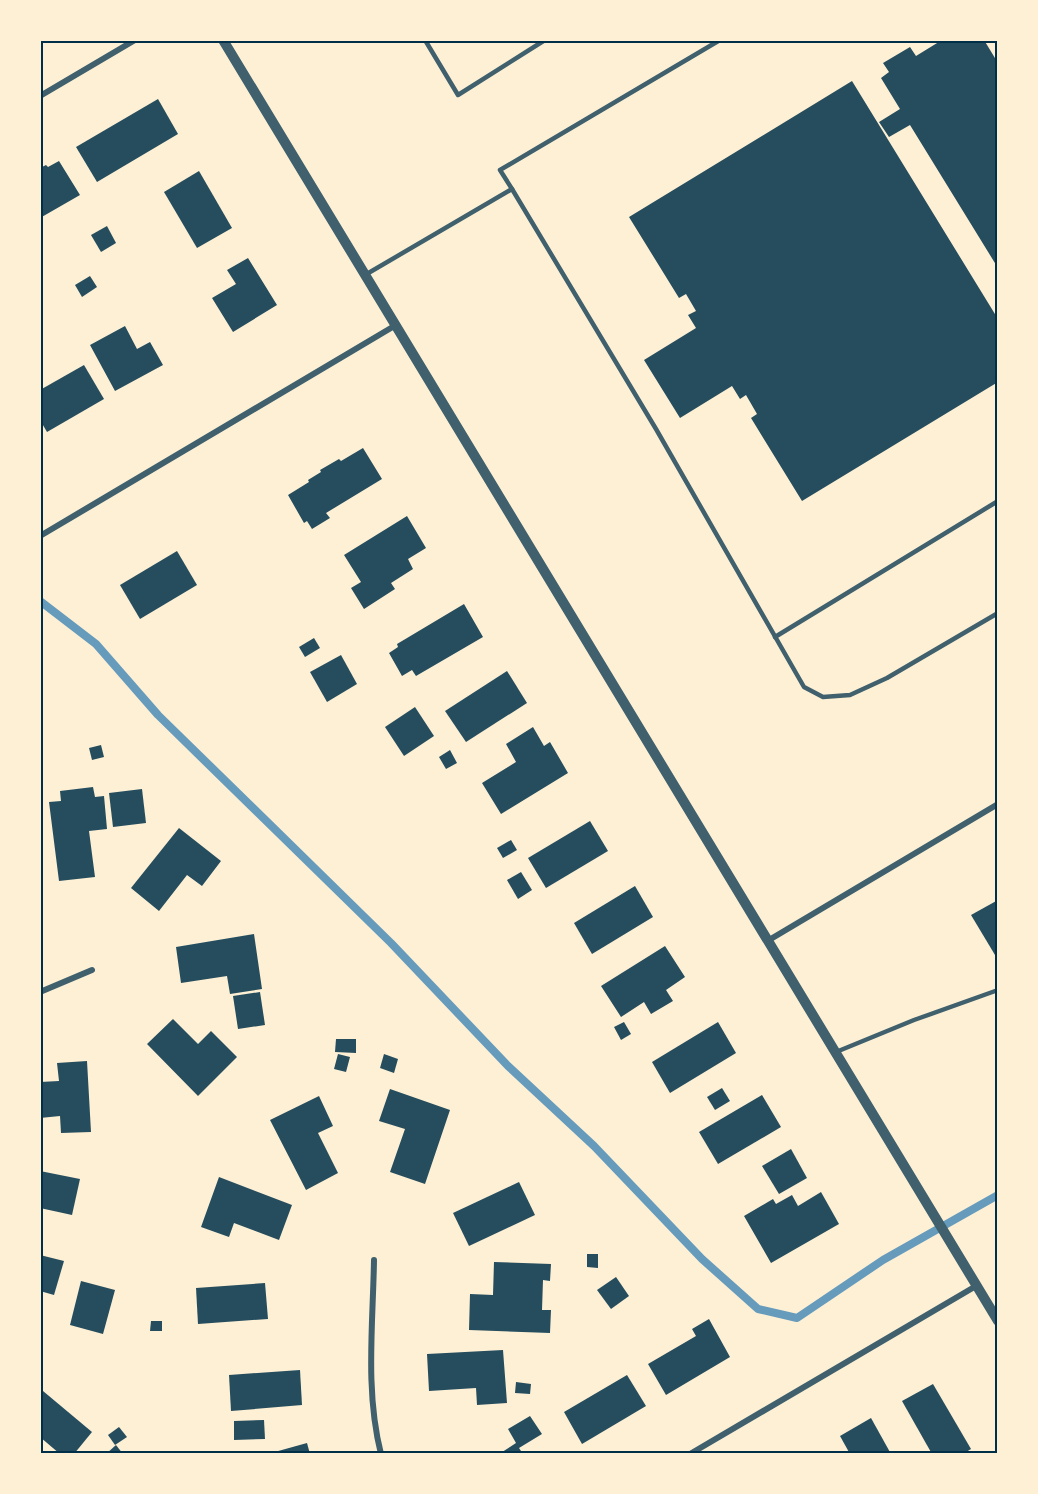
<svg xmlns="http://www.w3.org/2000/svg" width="1038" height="1494" font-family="'Noto Sans',sans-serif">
<rect width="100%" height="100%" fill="#fdf0d5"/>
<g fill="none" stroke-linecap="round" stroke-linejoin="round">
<polyline stroke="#669bbc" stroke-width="8" points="40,601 96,644 158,715 391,943 508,1066 594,1146 702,1259 758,1309 797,1318 883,1260 998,1195"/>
</g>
<g fill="#264d5e">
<polygon points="942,40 984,40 998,63 998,268 910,125 889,137 879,122 900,109 881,78 889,72 883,63 910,47 916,56"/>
<polygon points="852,81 998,319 998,382 802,501 751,418 757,414 746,395 740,399 732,386 680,418 644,360 696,328 688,315 696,311 686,294 679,298 629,217"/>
<polygon points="158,99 178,134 97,182 76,147"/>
<polygon points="59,161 80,195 40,218 40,168 46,165 48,167"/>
<polygon points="199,171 232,228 197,248 164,192"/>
<polygon points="107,226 116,243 101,252 91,235"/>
<polygon points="248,258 277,305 233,332 212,298 236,284 227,270"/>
<polygon points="90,276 97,287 82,297 75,285"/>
<polygon points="125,326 137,349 150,342 163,365 115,391 90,345"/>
<polygon points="84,365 104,399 47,432 40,420 40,390"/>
<polygon points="363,448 382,479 326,513 330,518 312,529 307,521 304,523 288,495 309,482 308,480 321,472 320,470 339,459 341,461"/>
<polygon points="407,516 426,548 408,559 413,569 391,583 395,589 364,609 351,588 361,582 344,555"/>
<polygon points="177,551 197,585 140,619 120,585"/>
<polygon points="464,604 483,637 416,676 412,670 402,676 389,653 398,647 397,644"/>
<polygon points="314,638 320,648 305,657 299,647"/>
<polygon points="341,655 357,684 327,702 310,672"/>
<polygon points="507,671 527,703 466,742 445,711"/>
<polygon points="415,707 434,736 404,756 385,727"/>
<polygon points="533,727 544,746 550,742 568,773 501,814 482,783 516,762 506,744"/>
<polygon points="101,745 104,757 92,760 89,748"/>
<polygon points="450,750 457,763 446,769 439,757"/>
<polygon points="93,787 95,797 104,796 107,829 89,831 95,877 59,881 49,802 61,801 60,791"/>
<polygon points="142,789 146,823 113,827 109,793"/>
<polygon points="590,821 608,851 546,888 528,858"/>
<polygon points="179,828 221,861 202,886 187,875 159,911 131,888"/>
<polygon points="511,840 517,850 503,858 497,848"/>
<polygon points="521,872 532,890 518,899 507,880"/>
<polygon points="635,886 653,917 592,954 574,923"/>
<polygon points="998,900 998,960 971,915"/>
<polygon points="254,934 262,989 230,994 227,976 181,983 176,947"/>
<polygon points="665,946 685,977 666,990 673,1001 651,1014 644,1002 621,1017 601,986"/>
<polygon points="260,992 265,1025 238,1029 233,996"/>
<polygon points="173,1019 198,1044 211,1031 237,1057 198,1096 147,1044"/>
<polygon points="624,1022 631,1034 621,1040 614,1027"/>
<polygon points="718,1022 736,1053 670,1093 652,1062"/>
<polygon points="336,1039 356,1039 356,1053 335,1052"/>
<polygon points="338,1054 350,1057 346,1072 334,1069"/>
<polygon points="384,1054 398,1059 394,1073 380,1068"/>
<polygon points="87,1061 91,1132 61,1133 60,1116 40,1118 40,1082 59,1081 57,1063"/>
<polygon points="722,1088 730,1101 715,1110 707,1097"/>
<polygon points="390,1089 450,1110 425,1184 390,1172 405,1129 379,1121"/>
<polygon points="762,1095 781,1127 718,1164 699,1132"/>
<polygon points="319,1096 333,1126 318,1133 338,1173 306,1190 270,1120"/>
<polygon points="791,1149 807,1178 779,1194 762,1166"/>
<polygon points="40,1171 80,1179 72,1215 40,1208"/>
<polygon points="219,1177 292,1205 279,1240 234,1223 229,1237 201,1227"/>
<polygon points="519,1182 535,1215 469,1246 453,1213"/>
<polygon points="821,1192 839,1224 771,1263 744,1216 773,1199 776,1204 792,1195 798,1206"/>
<polygon points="587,1254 598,1254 598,1268 587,1267"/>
<polygon points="40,1255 64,1261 54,1295 40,1291"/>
<polygon points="494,1262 551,1264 550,1281 543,1280 542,1310 551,1310 550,1333 469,1330 470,1294 493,1295"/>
<polygon points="616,1277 629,1296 611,1309 597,1290"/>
<polygon points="81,1281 115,1290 103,1334 70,1325"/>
<polygon points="265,1283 268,1319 198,1324 196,1288"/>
<polygon points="709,1319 730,1357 666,1395 648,1364 696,1336 692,1329"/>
<polygon points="151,1321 162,1321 162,1331 150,1331"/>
<polygon points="503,1350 507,1403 477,1405 476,1388 429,1391 427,1354"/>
<polygon points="300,1370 302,1405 231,1411 229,1375"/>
<polygon points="627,1375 646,1406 582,1444 564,1412"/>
<polygon points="516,1382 531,1384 530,1394 515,1393"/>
<polygon points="933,1384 971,1449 963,1454 932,1454 902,1401"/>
<polygon points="43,1391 92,1432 74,1454 60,1454 40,1437 40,1395"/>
<polygon points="530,1416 542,1434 519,1448 523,1454 499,1454 516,1443 508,1429"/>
<polygon points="871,1418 891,1454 850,1454 840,1436"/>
<polygon points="264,1420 265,1439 234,1440 234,1421"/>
<polygon points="119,1427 127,1437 115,1445 108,1435"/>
<polygon points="307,1443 310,1454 271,1454 271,1453"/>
<polygon points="116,1445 123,1454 106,1454"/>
</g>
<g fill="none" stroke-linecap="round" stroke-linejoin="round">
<g stroke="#3f606c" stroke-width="4.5">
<polyline points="425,40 458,95 545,40"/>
<polyline points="512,189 500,170 720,40"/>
<polyline points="365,275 512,189 656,429 804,687 823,697 850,695 887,678 998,613"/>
<polyline points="775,637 998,501"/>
<polyline points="836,1052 914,1020 998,990"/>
</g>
<g stroke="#3f606c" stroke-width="6">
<polyline points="40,96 135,40"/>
<polyline points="40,536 396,325"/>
<polyline points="769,940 998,804"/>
<polyline points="40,992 92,970"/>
<path d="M374,1260C373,1324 365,1391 381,1454"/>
<polyline points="690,1454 976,1286"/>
</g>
<polyline stroke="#3f606c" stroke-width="10" points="223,40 998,1321"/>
</g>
<rect width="1038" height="1494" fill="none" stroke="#fdf0d5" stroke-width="84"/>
<rect x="42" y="42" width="954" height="1410" fill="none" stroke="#003049" stroke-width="2"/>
</svg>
